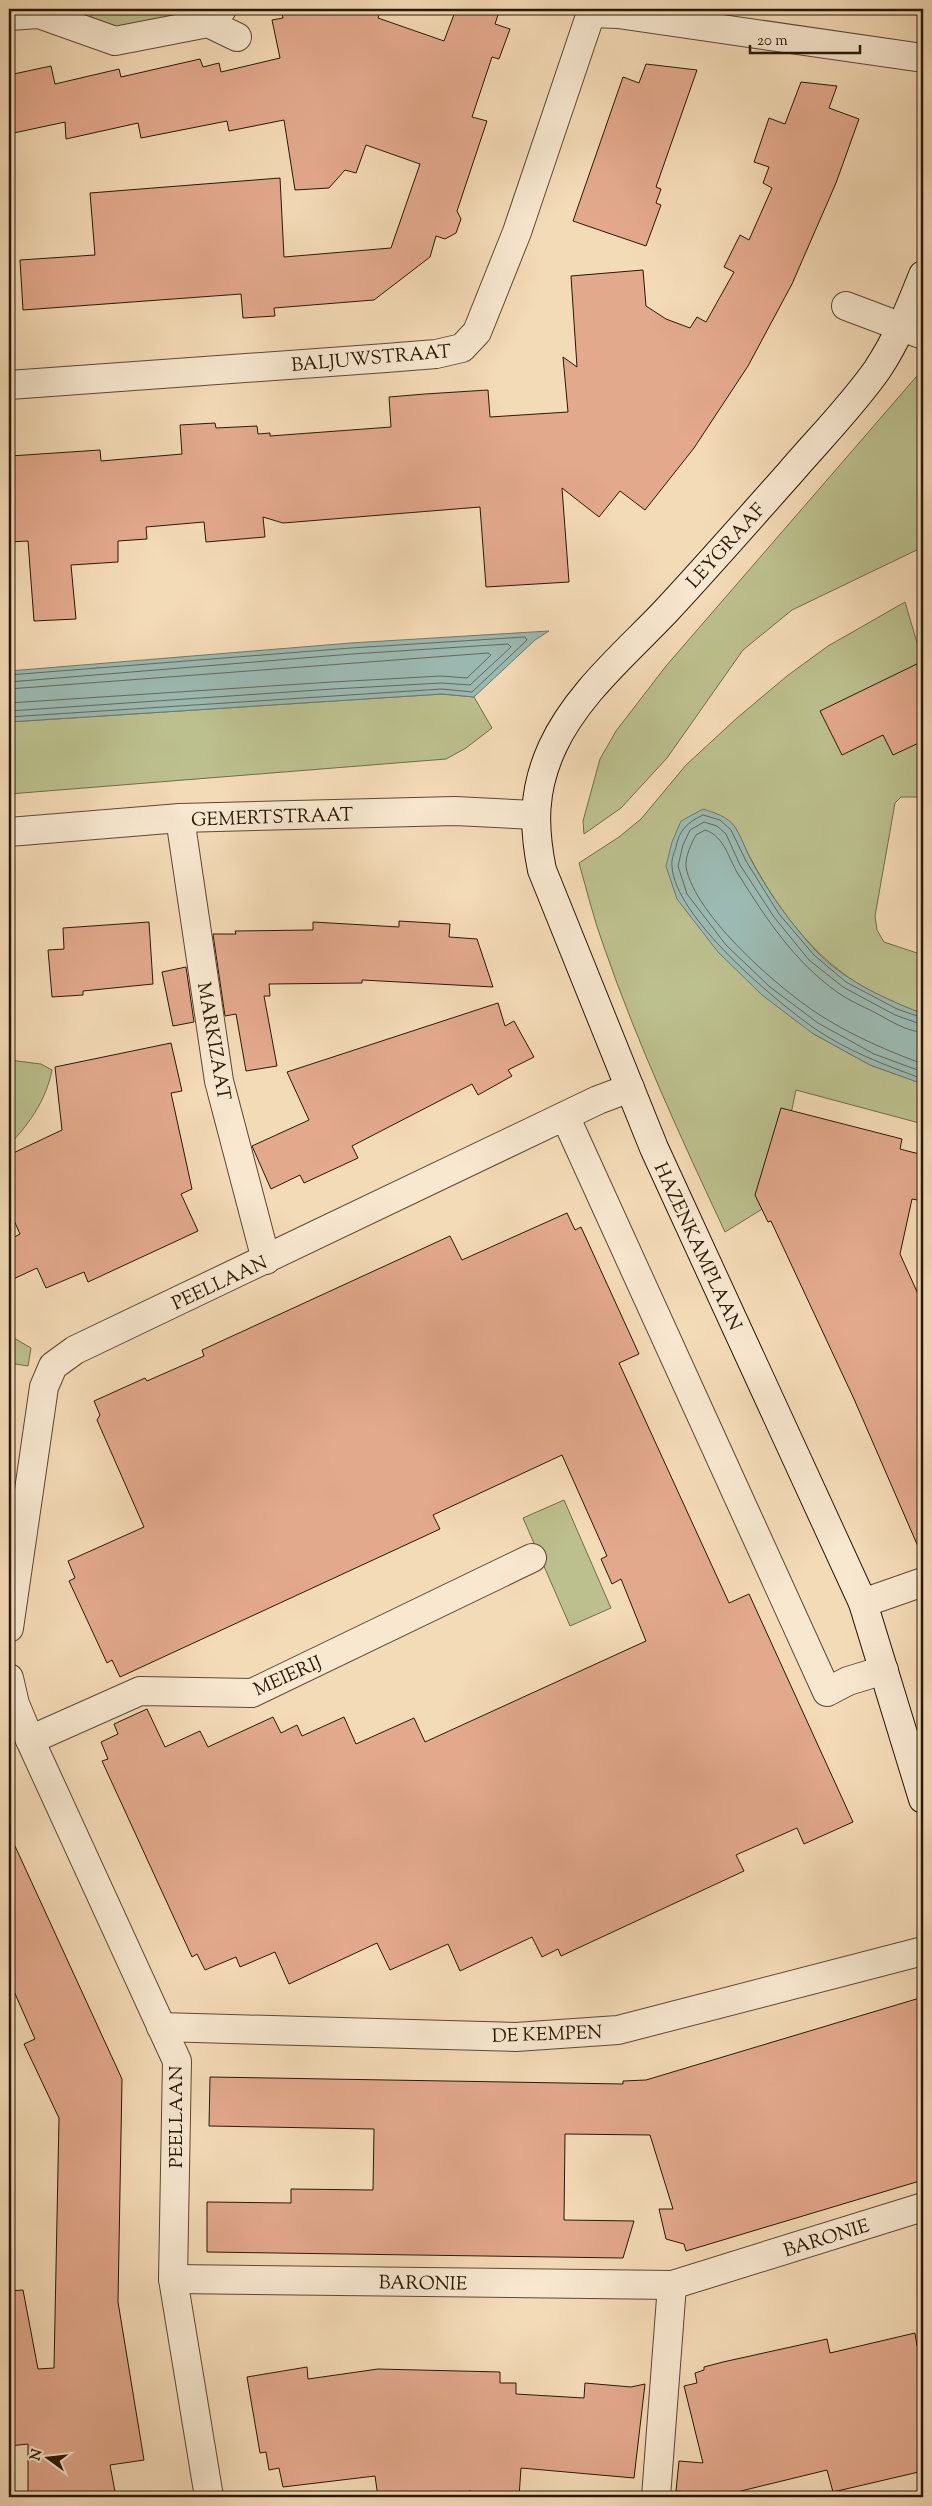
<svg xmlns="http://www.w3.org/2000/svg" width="932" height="2506" font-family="'Sorts Mill Goudy',serif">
<rect width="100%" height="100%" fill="#f4dbb7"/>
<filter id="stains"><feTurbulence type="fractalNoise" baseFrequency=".004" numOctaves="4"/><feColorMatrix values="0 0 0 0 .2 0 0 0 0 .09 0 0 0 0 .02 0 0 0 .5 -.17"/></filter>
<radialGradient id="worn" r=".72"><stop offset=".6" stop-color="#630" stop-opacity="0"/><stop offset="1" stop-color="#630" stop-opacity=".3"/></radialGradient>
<g fill="#bcc08e" stroke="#726c49">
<polygon points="91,9 205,9 202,12 118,27 91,17"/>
<polygon points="923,369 923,547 792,610 743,650 667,758 621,808 584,834 583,821 600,759 616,731 666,666"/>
<path d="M905,602L918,646L923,657V797H901L895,803L875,916L877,930L884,942L923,955V1014C898,1004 871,993 848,977C797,941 761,883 735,827L812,1033L870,1065L923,1084V1124L796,1090L772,1203L725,1232C681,1138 638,1045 604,947C594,920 587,891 579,863L619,837L641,819L686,765L737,718L787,676L828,646Z"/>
<polygon points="442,694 474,697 492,728 466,748 446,759 9,794 9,722"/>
<path d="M9,1060L41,1064L52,1070C46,1100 30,1123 9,1145Z"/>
<polygon points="9,1335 31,1348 28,1366 9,1363"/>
<polygon points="564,1500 611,1608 570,1626 523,1518"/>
</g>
<g fill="#9cbab3" stroke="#6e796d">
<polygon points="549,631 535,640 474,697 442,694 9,722 9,671 351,643"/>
<path d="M703,809C715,813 727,816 735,827C741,836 745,848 750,858C767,891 791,924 816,951C844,981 886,999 923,1014V1084L870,1065L812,1033L762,995L718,952L677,899L666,866L672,842L681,821Z"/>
</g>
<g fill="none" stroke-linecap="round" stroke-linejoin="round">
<g stroke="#62695c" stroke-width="1">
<polyline points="9,675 351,648 525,637 527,640 472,692 442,689 9,717"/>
<polyline points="9,682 352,654 508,644 511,647 470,685 441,683 333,689 9,711"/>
<polyline points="9,689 488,653 491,655 467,678 441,676 332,682 9,703"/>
<path d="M923,1018L897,1009L846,982L814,955L779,914L746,861L731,830L720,820L703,815C688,822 679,830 676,847C674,853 671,860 672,866C674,916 774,1000 814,1028C847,1051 885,1065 923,1079"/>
<polyline points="923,1025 895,1015 843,987 809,960 774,917 740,865 726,834 717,826 704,822 690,830 683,845 678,866 687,894 726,945 770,987 818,1023 874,1054 923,1072"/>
<path d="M923,1032C907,1032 889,1020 874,1012C862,1006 848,1000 837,992C795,962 767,920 740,877C729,861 725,836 705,830L696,835C691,844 685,857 686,867C695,916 781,991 823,1017C855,1037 888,1051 923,1064"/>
</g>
</g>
<g fill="#e3a98d" stroke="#281804">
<polygon points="281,9 381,9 378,18 444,41 456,9 500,9 495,24 510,29 499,59 492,57 472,117 487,121 457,211 461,219 456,233 445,239 436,236 430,257 374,300 274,308 275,316 243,318 241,294 23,310 20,260 95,255 90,193 280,178 284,257 391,248 420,164 366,145 356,173 345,170 329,188 295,190 284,120 229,131 227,121 141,138 138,123 66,139 65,122 9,134 9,75 51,66 55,84 119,69 121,77 200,59 203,67 219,63 221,72 280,58 272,20 283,18"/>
<polygon points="646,64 697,70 656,187 661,189 656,203 661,205 646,246 573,221 623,77 639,83"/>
<polygon points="801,82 837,86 829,108 859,119 836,183 792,284 748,366 694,448 645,510 620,491 599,517 562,488 569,582 486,587 480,507 283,523 263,517 265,537 206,542 204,522 146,527 147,539 118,541 118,562 71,565 76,619 34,621 28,541 9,542 9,481 12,481 10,456 100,450 101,461 182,454 180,425 215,423 216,428 257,426 258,434 270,433 270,436 391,427 389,397 425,394 488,390 490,417 568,412 563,357 577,367 571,276 643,270 646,306 666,319 690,328 697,317 706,322 734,272 724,267 740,235 749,240 772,188 763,183 769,167 754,162 769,118 785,124"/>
<polygon points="923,661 923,741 893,755 883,735 842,755 820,711"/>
<polygon points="399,921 450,924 449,937 477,939 493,987 362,980 362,983 269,984 270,996 264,996 277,1066 246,1071 236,1014 225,1016 213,934 236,934 235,931 313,930 313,922 399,927"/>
<polygon points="149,922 153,984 83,991 83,995 52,997 48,950 64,949 63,928"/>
<polygon points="186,967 194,1022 173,1026 162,972"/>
<polygon points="498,1003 505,1026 514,1021 534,1057 508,1070 512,1076 478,1095 472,1084 352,1146 358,1158 304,1183 300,1175 271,1189 252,1146 309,1120 287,1072"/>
<polygon points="171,1043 182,1091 171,1093 192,1189 181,1194 198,1231 88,1282 84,1272 46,1288 37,1268 9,1281 9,1240 20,1234 9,1209 9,1155 62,1130 55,1067"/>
<polygon points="781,1108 902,1139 900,1149 923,1155 923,1201 912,1199 900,1254 923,1305 923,1558 854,1399 771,1221 768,1222 755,1195"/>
<polygon points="567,1213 575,1230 581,1227 639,1354 619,1363 729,1603 749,1594 853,1822 804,1844 797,1828 736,1855 744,1871 561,1956 558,1949 542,1957 532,1937 460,1971 448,1944 390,1970 377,1943 289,1984 275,1952 240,1967 236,1957 205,1970 197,1954 192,1957 102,1761 108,1759 101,1742 118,1734 114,1724 147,1709 165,1747 200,1731 208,1747 273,1717 281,1733 297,1725 302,1736 344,1717 356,1744 414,1718 425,1742 646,1641 621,1579 612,1584 601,1559 607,1556 562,1455 433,1515 440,1529 120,1677 112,1660 107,1663 69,1581 75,1578 68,1561 144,1527 97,1420 100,1415 94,1401 145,1378 147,1381 204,1356 202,1350 450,1236 462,1260"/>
<polygon points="9,1833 122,2079 118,2302 144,2460 110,2465 116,2497 28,2497 28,2444 9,2446 9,2291 23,2290 38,2369 54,2368 59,2118 24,2044 35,2039 9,1980"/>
<polygon points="923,1997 923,2180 686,2251 684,2244 666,2239 659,2209 673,2209 650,2135 565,2134 564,2220 634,2221 623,2258 207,2252 207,2202 291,2203 291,2189 373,2190 374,2129 209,2126 210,2077 623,2084 623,2081 646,2080"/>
<polygon points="915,2333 917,2346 923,2343 923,2471 833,2492 827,2470 741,2491 743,2496 676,2491 679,2461 703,2463 684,2386 697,2383 695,2373 704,2370 704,2367 723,2362 827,2339 830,2353"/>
<polygon points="307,2367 308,2379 378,2369 500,2372 500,2383 516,2383 516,2394 584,2398 585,2383 631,2387 645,2384 634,2478 521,2468 519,2497 469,2491 469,2497 378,2497 375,2476 283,2487 279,2468 269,2470 266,2452 260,2453 247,2377"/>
</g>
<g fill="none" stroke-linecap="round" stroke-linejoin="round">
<defs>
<g id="street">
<polyline points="591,13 618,14 923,58"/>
<polyline points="9,16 39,14 115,41 208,23 222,9"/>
<polyline points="208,23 237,37"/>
<polyline points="846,306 923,335"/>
<polyline points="9,385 386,358 436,354 462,348 477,332 517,232 591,13 589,9"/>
<polyline points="180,818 219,1081 266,1260"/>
<polyline points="9,832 180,818 455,811 535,815"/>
<polyline points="565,1116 827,1692 848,1681 884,1670"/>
<polyline points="863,1603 923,1582"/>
<polyline points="9,1628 44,1387 53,1366 75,1350 598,1100 630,1088"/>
<polyline points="9,1678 15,1704 30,1740 177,2061 173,2279 209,2497"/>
<polyline points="30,1740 140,1691 252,1693 532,1558"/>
<polyline points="161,2027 516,2037 618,2030 923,1951"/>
<polyline points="173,2279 672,2285 923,2207"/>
<polyline points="656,2497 672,2285"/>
</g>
<path id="secondary" d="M923,275C910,308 897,340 877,370C851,407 818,440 789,474C748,520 707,567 665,612C625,654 576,695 552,748C533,790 533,826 542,870L654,1148L863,1603L923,1799"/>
</defs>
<use href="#street" stroke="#5b4931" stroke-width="30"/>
<use href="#secondary" stroke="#281804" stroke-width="30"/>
<use href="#street" stroke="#f8e8d0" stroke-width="28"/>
<use href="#secondary" stroke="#f8e8d0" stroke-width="28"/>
</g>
<g text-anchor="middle" stroke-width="4" stroke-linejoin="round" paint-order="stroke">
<g font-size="19" fill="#281804" stroke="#f8e8d0">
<text transform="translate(371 357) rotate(-5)" y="7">BALJUWSTRAAT</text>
<text transform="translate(725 545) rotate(-48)" y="7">LEYGRAAF</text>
<text transform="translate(272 816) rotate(-2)" y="7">GEMERTSTRAAT</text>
<text transform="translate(215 1041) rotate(80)" y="7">MARKIZAAT</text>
<text transform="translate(699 1246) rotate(65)" y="7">HAZENKAMPLAAN</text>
<text transform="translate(219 1282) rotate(-25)" y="7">PEELLAAN</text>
<text transform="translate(287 1675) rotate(-24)" y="7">MEIERIJ</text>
<text transform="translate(547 2033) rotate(-2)" y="7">DE KEMPEN</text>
<text transform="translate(175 2117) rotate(-90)" y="7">PEELLAAN</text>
<text transform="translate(826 2237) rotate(-17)" y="7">BARONIE</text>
<text transform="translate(423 2282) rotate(1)" y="7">BARONIE</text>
</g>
</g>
<rect width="932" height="2506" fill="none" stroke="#f4dbb7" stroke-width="30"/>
<rect x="10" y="10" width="912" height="2486" fill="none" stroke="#281804" stroke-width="2.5"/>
<rect x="15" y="15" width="902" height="2476" fill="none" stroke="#281804"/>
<g transform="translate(48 2458) rotate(285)" stroke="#f8e8d0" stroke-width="4" paint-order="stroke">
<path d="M0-4L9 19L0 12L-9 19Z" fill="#281804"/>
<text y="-8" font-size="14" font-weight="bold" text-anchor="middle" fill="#281804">N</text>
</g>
<path d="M750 45v8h110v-8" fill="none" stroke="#281804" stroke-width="2.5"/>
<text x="757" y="45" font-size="15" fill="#281804" stroke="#f8e8d0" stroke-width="4" paint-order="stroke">20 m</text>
<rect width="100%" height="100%" filter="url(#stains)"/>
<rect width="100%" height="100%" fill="url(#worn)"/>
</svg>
